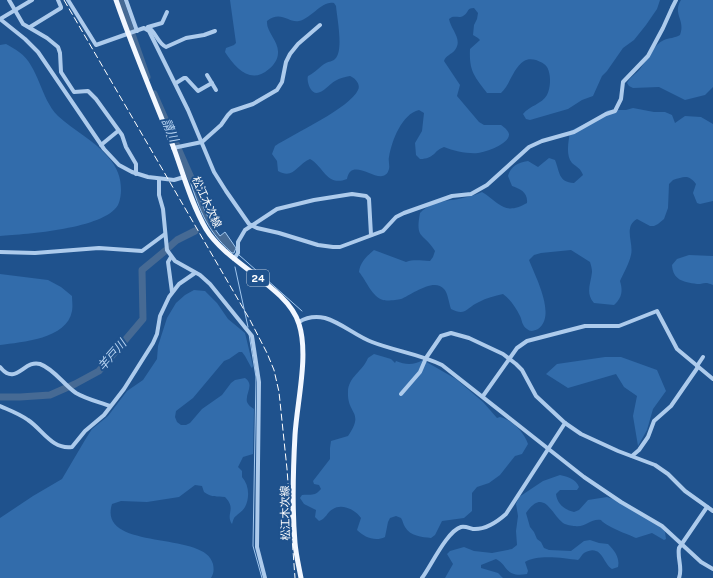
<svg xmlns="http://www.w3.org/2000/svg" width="713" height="578" font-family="'Public Sans','Noto Sans JP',sans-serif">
<rect width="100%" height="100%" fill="#1f528d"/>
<g fill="#326cab">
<path d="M230,0H660L657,9L646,25L634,40L623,48L607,71L602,76L593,96L582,100L568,109L530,120L526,119L523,114C529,106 542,104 547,95C551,88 552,69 544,64C542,62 538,61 536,60C532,59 527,59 524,61C513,68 510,85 501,93H487C474,76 469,71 470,49L480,40L478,38L473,35L474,25L477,19L478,13L474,8C466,8 469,13 463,16C460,18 456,16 452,17L449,19C451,30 463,39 455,50C451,55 446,55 444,61L460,85L457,96L479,122L484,125H501C504,127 508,130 509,134C510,144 486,152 478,153C468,154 454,151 444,147C434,150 435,159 420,159L416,155L415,143L422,131L424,113L419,110C402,114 392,140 389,157C388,161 390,165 389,169C383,191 352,153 347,179C327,187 324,167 310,159C297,164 294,180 278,171L277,161L272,154L275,146C293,134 350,108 358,90C361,84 355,78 350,76C345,77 340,78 335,81C328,85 317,101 310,88C308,84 307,79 308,76C316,72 320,66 326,63C329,61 332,62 335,59C344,51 337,18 336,6L334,3C322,0 312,18 299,21C288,23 281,10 267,21C266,32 279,41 278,53C278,59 274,65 269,69C251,85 236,69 225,52L226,48L234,45L236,43Z"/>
<path d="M681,0H713V87L705,95L685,100L659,87L633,88L629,86L627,83C630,77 636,74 640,69C647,60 654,44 664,40C669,38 675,38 680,35C686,20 672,14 681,0Z"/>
<path d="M6,44C10,46 15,49 19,52C39,66 40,98 58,116C74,131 94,140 108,157C117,167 121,177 121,190C121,194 120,201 118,205C104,229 27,234 0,236V45Z"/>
<path d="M633,108L654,112H665L672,115L675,123L685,116L701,117L713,124V201L700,204L697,203L693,193L696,184C688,174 684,177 673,180L669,184L668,208L664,219L658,224L654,226H650L637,219C623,227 634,243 631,255C629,264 624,272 620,281C623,291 622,298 614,305L594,303C585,293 591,283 592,272C592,269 591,265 590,262L571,250L541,253L534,255L529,260C535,276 557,316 538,329C534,331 530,332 527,329C522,326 522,320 520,316C516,308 510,299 503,294C495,296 486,298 479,302C467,307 466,317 451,309C449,304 448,293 444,289C434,277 411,295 401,299C397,300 387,301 383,300C372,297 366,280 359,272C360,262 367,256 374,250L406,262C415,259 421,261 430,261L433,257L435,251C423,232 415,240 420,213C434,199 449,202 467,197C472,196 477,194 482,192C500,203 504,216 527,203C528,192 520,189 512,186L508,176C511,166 517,163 528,161L538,167L549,158L555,160C560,172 558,182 574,183L583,175C581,169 577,167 572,163C565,155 569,140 570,131L597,118L608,110H626Z"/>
<path d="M689,255L713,256V285C704,281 705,284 697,284C683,282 673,280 672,265L677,259Z"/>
<path d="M0,274L48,280L61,287L72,296C72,300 73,307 72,311C67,339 22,342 0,345Z"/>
<path d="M194,290L205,291L217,303L228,319L245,333L253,366L252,368L251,367L245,356L242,352H239L229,359L224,361L193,398L176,411L175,417L177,422L181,425H186L190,423L202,409L222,395L231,383L235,380L245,378C255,385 245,393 247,402C248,405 251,407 254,409L253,454L243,457L238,467L242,471V477C249,485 250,497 245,507C243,511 239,513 236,516C233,518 233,522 232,524C225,514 237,509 225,497C216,496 213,498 204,492L202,486L195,485L179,497L147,502L121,501L112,504C97,552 206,530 213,564C214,569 214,573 211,578H0V518L33,496L62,479L85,440L92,429L108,416L127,391L143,380L157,359L158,346L167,318L176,303L185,295Z"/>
<path d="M374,354L391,359L395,363L396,361C406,365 414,365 423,360L456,379L483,402L497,418L500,417C512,420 524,432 528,444L522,454L515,456L500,475L489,483L477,487L472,493V511L464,518L442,521L435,535L431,538C422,537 410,536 405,527C403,524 403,521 401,518L396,516L390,518L388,522L385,537C375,542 364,537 357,530L361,518C356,510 342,503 333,509C327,512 326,519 319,521L315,517L316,510L304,504L300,498L302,495C311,494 314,497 321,489L319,485L314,484L313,481L330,459V448L331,441L348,436C365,411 347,415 348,392C348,377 363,371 368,358Z"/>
<polygon points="605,357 621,357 657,370 666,391 653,409 647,430 638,446 633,416 637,396 624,387 616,374 568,388 546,374 557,364"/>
<path d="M560,475C568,477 576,479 579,487L577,490H560L556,494C557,504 565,510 574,512L579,510L588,500L607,497L616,500L661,527L665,532L666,539L664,540L652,533L636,538C627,534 605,526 601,520C591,518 585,528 575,526C572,526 566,525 563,523C551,514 544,487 526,513L530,527L534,532L537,539L541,542L544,548L549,550L571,551L584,541L590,540L599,543L608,544C615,551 620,558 618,567L612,569C603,564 602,543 584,553C581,555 581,558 578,560C564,558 537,554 525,562L528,571L527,574C505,578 508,565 496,559L481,565V568L498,573L503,578H445L453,564L447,554L450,551L464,547L474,551L492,553L512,549L517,545L516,531L518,516L516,504L519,497L543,481Z"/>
</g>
<path fill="#466a94" stroke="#a0c6ee" d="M191,171C198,194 205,217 220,236L225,232L236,248L234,253H232C204,228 199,207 187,172Z"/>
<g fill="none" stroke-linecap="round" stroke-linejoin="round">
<g stroke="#a0c6ee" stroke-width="1">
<polyline points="239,255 302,311"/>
<polyline points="235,267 248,327"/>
<polyline points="249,334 256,377 253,546 262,578"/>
</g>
<g stroke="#466a94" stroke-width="7">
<polyline points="120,0 147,77"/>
<polyline points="154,94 192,180"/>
<polyline points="168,248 177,240 195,231"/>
<polyline points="0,397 20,397 50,395 75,384 99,371 143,319 142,270 165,251"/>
</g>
<g stroke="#adcbec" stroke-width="4">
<polyline points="9,0 23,24 47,38 58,47 60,53 61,72 74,92 88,91 96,99 122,135 126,147 136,164 136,174"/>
<polyline points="68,0 96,45 144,28 149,31 188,110 214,172 226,191 249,224 257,228 279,233 318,245 333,247 340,247 383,231 396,217 404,213 452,196 471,194 487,185 529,147 542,141 574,132 606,114 615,111 621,99 623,82 648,56 663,28 672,8 676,0"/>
<polyline points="126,0 137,31"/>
<polyline points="0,19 25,39 38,52 104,149 119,165 132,172 148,177 174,180 184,177"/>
<polyline points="0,19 32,0"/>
<polyline points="30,27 61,8 61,7 58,0"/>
<path d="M148,27C156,32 158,44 166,47L186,38L204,35L215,31"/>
<polyline points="148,27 162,23 167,12"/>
<polyline points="207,75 216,90"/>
<polyline points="176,83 184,78 186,78 198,91 212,83"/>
<polyline points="101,145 118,131"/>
<polyline points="173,148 202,142 221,125 228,115 232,111 253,104 277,90 282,82 286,62 290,54 298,44 320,25"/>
<polyline points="159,179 159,195 163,209 167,250 175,261 200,275 210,284 252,336 259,382 257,547 265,578"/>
<polyline points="0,252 35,253 99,248 142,251 165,234"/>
<polyline points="171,257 168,262 172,292"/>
<polyline points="234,259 238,253 238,242 245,230 277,209 314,200 352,194 366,196 369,199 371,235"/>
<path d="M299,322C307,317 315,316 325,318C342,323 356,336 372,342C395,351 420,354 442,365L584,477L621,502L662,526L701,562L713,569"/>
<polyline points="697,366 703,357"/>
<path d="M0,367C16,387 24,359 40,364C54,369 64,385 76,393C86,399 99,402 110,406"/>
<polyline points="401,394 420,372 426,358 441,336 451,333 469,338 503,354 516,364 522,370 536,396 565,423 581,434 618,451 655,465 668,474 685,491 713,511"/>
<polyline points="483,396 517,348 527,341 585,326 619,326 657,311 677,349 713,379"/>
<path d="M0,406C9,410 20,414 28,420C42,429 52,450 72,447L85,431L104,415L124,389L153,343L157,334L160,316L169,297L179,284L195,273"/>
<polyline points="632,456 639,450 648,437 654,421 671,406 698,367"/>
<path d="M422,578C431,566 447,531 461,527C465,526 469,528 473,529C486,530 497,522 506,514L565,423"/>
<path d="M679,578C683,568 677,558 679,548L707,507"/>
</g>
<path stroke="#f2f7ff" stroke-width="5" d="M116,0C133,49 153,97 173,146C183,173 191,203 206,229C227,264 288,287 299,324C309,355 297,402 295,435C293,471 292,508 295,543C296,555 299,567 301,578"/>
<polyline stroke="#fff" stroke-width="1" stroke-dasharray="7 3" stroke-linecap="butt" points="64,0 250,320 267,353 274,370 279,392 287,469 295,578"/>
</g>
<g text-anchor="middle" stroke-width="4" stroke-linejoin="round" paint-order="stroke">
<rect fill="#1f528d" stroke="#bccbdd" stroke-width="1" x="247" y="270" width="22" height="16" rx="3"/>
<g font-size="10" font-weight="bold" fill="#fff">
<text x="258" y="282">24</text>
</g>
<g font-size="11" fill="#fff" stroke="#1f528d">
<text transform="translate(207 202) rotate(65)" y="4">松江木次線</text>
<text transform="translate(285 513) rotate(-91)" y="4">松江木次線</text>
</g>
<g font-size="12" font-style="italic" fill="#b9d5f3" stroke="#1f528d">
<text transform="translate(170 130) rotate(66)" y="4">請川</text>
<text transform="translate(112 355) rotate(-49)" y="4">羊戸川</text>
</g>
</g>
</svg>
